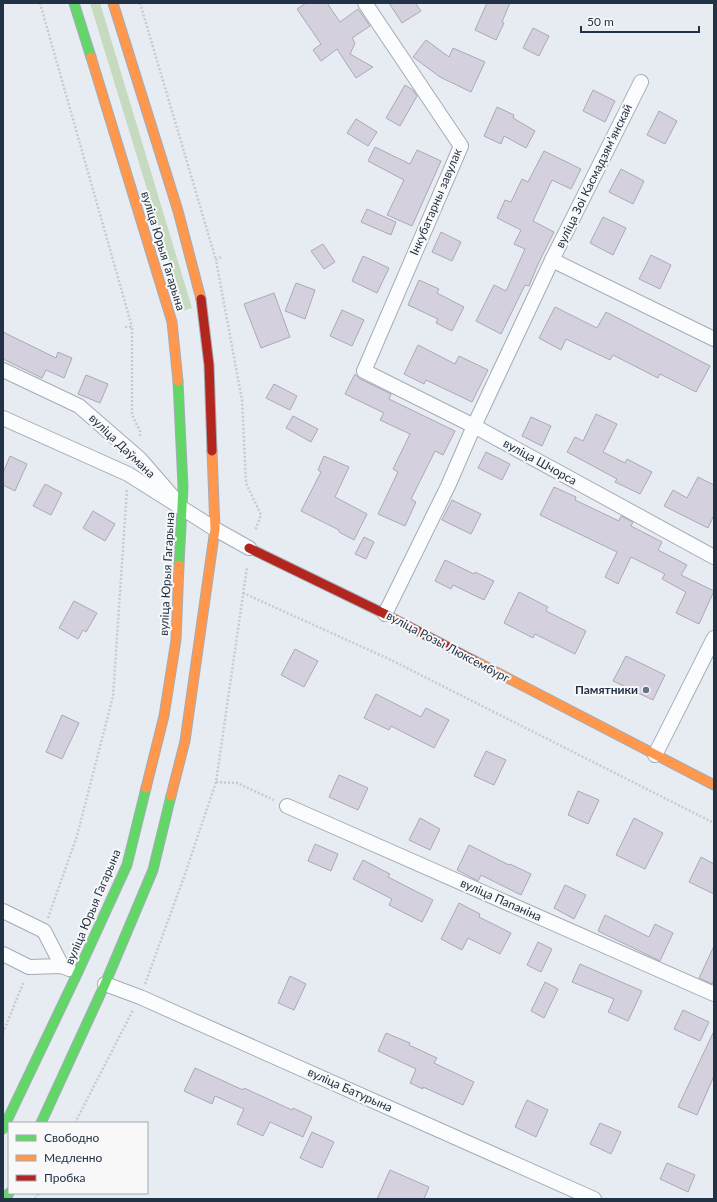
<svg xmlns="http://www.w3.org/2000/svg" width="717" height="1202" font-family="Lato,sans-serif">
<rect width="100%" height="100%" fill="#e7ecf2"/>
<polygon fill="#c5dabf" points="90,3 100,3 192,308 182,311 165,248"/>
<g fill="#d5d0de" stroke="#aca8b4">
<polygon points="306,3 327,3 340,22 358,9 370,26 352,38 355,43 350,54 373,67 356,78 337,49 321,61 313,50 321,44 297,9"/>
<polygon points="389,3 415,3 421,11 402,23"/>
<polygon points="487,3 510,3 502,22 504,23 496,40 475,30"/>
<polygon points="533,28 549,36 539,56 523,48"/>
<polygon points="426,40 449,57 453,48 485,62 471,92 440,77 413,57"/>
<polygon points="405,85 413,90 417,96 400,126 386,118"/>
<polygon points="593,90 615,101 605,122 583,111"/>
<polygon points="497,107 514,115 513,118 535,131 526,148 504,136 501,144 484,136"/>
<polygon points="659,111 677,121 665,144 647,135"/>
<polygon points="356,119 377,132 368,146 347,133"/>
<polygon points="375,147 410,164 417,150 441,161 412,226 387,215 404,180 368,161"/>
<polygon points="544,151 581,169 571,189 552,180 533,221 554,232 538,264 529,286 525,285 501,334 476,321 494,285 506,291 525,249 514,244 521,230 497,218 505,200 511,202 522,179 528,182"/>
<polygon points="621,169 644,181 633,204 609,192"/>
<polygon points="367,209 396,222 391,235 361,222"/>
<polygon points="603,217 626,228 613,255 590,243"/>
<polygon points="441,232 461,242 452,261 432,252"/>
<polygon points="323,244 335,262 324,269 311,251"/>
<polygon points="651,255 671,265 660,289 639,279"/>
<polygon points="363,256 389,268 377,293 352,281"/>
<polygon points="419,280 439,289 437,293 464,307 452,331 436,323 438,319 408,305"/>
<polygon points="296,283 315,290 305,319 285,311"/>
<polygon points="274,293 290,337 261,348 244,304"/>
<polygon points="555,307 597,328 606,312 710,366 696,392 660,374 658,378 613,355 610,360 566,339 561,350 539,338"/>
<polygon points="342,310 364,320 352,346 330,336"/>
<polygon points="3,332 56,358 58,352 72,358 64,378 46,370 42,378 3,359"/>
<polygon points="418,345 455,364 459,356 488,370 472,402 426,380 424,384 404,374"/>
<polygon points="355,374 360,379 391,394 389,399 455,431 443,455 435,451 411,499 416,502 405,526 378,514 398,472 393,469 410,434 380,420 384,413 345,394"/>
<polygon points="86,375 108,384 100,403 78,394"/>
<polygon points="274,384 297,396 290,410 266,398"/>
<polygon points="596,414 617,424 603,452 625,463 627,459 652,472 640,494 615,482 617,479 567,452 575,437 583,441"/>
<polygon points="293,416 318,429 311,442 286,428"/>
<polygon points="531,417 551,426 542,446 522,436"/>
<polygon points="486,452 510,464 502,480 478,468"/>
<polygon points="10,456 27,464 15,491 3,485 3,473"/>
<polygon points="324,456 349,467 335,497 367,514 354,540 339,532 339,530 301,511 321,472 318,470"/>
<polygon points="698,477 714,485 714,515 708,528 664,506 673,490 687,498"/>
<polygon points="45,484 62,493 51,515 33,506"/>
<polygon points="554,487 576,497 575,500 619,521 621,516 633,522 631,526 662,542 658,550 687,565 681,575 714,591 699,624 676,613 686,592 662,579 665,574 631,557 618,584 605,577 617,552 540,515"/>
<polygon points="452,500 481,514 471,534 442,520"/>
<polygon points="93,511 115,524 105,541 83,528"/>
<polygon points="364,537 374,542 366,559 355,554"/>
<polygon points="445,560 474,574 475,572 494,581 484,600 453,585 451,589 435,581"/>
<polygon points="519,592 548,607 546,611 586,631 575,654 535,634 533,638 504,623"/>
<polygon points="74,601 97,613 86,632 83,630 78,639 59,628"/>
<polygon points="295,649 318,661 304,687 281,675"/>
<polygon points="626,656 665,675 653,700 613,681"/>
<polygon points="376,694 421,717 426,708 449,720 434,748 391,726 389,730 364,718"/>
<polygon points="62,715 79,723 62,759 46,752"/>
<polygon points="486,751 506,760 494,785 474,776"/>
<polygon points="339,775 368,788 358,810 329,797"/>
<polygon points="578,791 599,800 588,824 568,815"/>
<polygon points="420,818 440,829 430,850 409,840"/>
<polygon points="634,818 663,833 645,869 616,855"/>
<polygon points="315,844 338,854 331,871 308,861"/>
<polygon points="469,845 509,865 510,864 531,874 521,895 481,875 478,881 457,870"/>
<polygon points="701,857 714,864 714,894 689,882"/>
<polygon points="363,860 390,874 388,877 433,900 422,922 389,905 392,899 353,879"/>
<polygon points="565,885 586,895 574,919 554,908"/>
<polygon points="459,903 480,914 479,917 511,933 500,954 468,938 462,950 441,939"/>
<polygon points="605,915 649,937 655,924 673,933 660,961 598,931"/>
<polygon points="538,942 552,949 541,972 527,965"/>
<polygon points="714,946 714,979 712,984 699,978"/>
<polygon points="580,964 642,991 628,1021 608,1012 614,999 572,982"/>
<polygon points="290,976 306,984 294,1010 278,1003"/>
<polygon points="545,982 558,989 544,1018 531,1011"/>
<polygon points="683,1010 709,1022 700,1041 674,1029"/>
<polygon points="714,1031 714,1076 697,1115 678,1107"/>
<polygon points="386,1033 410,1043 409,1045 437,1058 434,1063 474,1082 463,1105 423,1087 423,1089 410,1083 416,1069 378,1051"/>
<polygon points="195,1068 243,1090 244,1088 292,1110 293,1108 312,1117 303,1137 270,1122 263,1136 237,1124 244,1109 215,1096 212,1104 184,1091"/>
<polygon points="527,1100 548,1110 536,1137 515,1127"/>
<polygon points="600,1123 621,1132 611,1154 590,1144"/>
<polygon points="312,1132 334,1142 322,1168 300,1158"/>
<polygon points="667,1163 695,1175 688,1192 660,1179"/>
<polygon points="390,1170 429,1187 424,1199 377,1199"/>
</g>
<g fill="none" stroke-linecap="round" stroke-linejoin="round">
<defs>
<g id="street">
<polyline points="365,3 461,146 364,371 474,426 714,557"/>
<polyline points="641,82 552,260 714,339"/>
<polyline points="3,370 79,406 140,459 173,497"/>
<polyline points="3,418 128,474 215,529 249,548"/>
<polyline points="385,614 448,486 474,426 552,260"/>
<polyline points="655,755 714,638"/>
<polyline points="287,806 714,994"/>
<polyline points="3,911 44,931 62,966"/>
<polyline points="3,954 29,967 62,966 69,969"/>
<polyline points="105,984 140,997 594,1199"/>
</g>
<g id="fast">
<polyline points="74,3 91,57"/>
<polyline points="178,381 183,487 179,565"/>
<polyline points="41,1123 105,984 153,870 171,796"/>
<polyline points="3,1129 78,972 127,865 146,788"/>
<polyline points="6,1199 9,1193"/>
</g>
<g id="slow">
<polyline points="113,3 178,211 201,299"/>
<polyline points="91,57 172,322 178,381"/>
<polyline points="473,660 714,785"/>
<polyline points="146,788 164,716 176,640 179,565"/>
<polyline points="171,796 185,741 215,529 212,451"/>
</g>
<g id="jam">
<polyline points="201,299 209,365 212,451"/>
<polyline points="249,548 385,614 473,660"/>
</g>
</defs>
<use href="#street" stroke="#a3acb8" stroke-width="16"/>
<use href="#fast" stroke="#a3acb8" stroke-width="11"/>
<use href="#slow" stroke="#a3acb8" stroke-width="11"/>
<use href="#jam" stroke="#a3acb8" stroke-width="11"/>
<g stroke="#c7cacf" stroke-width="2.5" stroke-dasharray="2 2" stroke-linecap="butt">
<polyline points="40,3 132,327"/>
<polyline points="140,3 216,260"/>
<polyline points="221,257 216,260 242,400 246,483 261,515 255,531"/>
<polyline points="125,327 132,327 132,415 140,431 140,438"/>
<polyline points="243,593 389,659 714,823"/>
<polyline points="216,782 237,783 274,800"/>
<polyline points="48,918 77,836 113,696 127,489"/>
<polyline points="145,984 184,877 216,782 247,567"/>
<polyline points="3,1033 24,981"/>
<polyline points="75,1123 133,1010"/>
<polyline points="35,1199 39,1193"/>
</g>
<use href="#street" stroke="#fbfcfd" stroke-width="14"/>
<use href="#fast" stroke="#63d668" stroke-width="9"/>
<use href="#slow" stroke="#ff974d" stroke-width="9"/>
<use href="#jam" stroke="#b3261e" stroke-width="9"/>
</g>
<circle fill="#677382" stroke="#f8f8f8" stroke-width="1.5" cx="646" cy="690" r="4"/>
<g text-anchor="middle" stroke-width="4" stroke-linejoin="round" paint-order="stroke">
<g font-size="12" fill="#223246" stroke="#f8f8f8">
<text transform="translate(594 176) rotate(-64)" y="4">вуліца Зоі Касмадзямʼянскай</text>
<text transform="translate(436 202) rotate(-67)" y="4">Інкубатарны завулак</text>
<text transform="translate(163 251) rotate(73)" y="4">вуліца Юрыя Гагарына</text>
<text transform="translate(122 446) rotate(44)" y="4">вуліца Даўмана</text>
<text transform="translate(540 462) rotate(29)" y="4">вуліца Шчорса</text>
<text transform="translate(167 574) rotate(-87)" y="4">вуліца Юрыя Гагарына</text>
<text transform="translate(448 647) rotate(28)" y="4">вуліца Розы Люксембург</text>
<text transform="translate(501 900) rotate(24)" y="4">вуліца Папаніна</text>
<text transform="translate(93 907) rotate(-67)" y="4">вуліца Юрыя Гагарына</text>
<text transform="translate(350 1090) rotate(24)" y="4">вуліца Батурына</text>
</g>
<g font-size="12" font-weight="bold" fill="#223246" stroke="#f8f8f8" text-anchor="end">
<text x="638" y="694">Памятники</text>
</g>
</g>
<rect width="717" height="1202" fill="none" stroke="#223246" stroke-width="8"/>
<rect x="8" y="1122" width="140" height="72" fill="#f8f8f8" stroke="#a2a9b1"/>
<rect x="16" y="1135" width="20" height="6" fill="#63d668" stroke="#a2a9b1"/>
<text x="44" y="1142" font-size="12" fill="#223246">Свободно</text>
<rect x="16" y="1155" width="20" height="6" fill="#ff974d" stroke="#a2a9b1"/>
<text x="44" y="1162" font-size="12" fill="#223246">Медленно</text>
<rect x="16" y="1175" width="20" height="6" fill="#b3261e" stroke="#a2a9b1"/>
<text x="44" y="1182" font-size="12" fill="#223246">Пробка</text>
<path d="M581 26v6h118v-6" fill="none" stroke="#223246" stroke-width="2"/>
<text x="587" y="26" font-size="12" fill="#223246" stroke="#f8f8f8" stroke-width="3" paint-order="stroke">50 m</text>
</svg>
